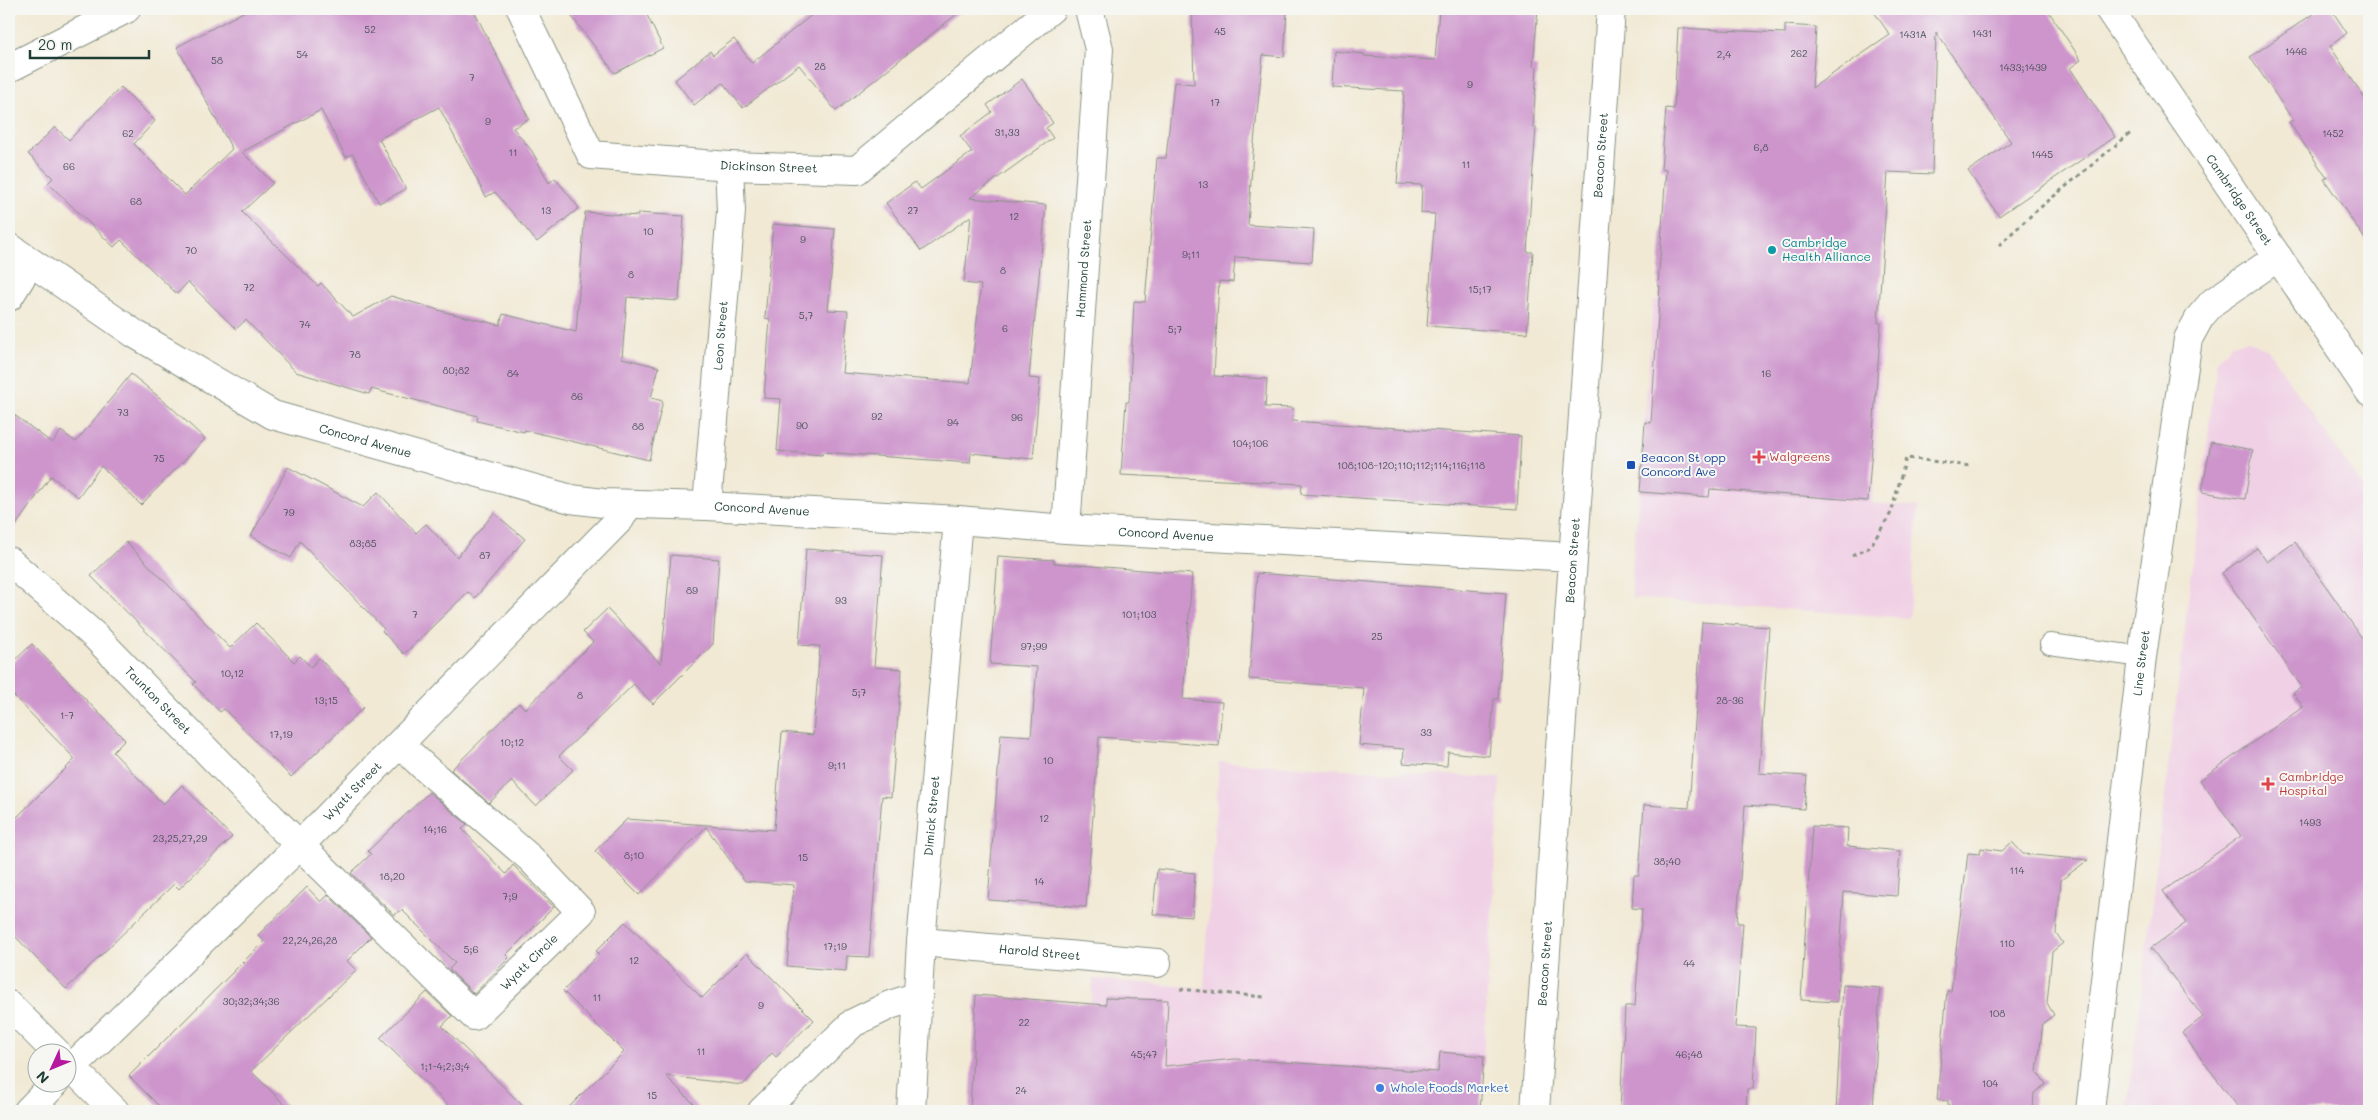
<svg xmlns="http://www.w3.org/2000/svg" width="2378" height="1120" font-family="Mali,sans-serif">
<rect width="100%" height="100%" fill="#f6f6f2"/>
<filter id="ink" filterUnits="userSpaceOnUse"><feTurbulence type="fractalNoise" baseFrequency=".02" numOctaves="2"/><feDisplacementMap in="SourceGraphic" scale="10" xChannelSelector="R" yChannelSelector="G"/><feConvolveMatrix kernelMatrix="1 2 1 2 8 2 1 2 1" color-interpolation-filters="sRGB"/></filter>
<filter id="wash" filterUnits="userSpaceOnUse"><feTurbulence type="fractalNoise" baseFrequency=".0096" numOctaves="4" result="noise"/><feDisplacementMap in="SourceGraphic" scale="20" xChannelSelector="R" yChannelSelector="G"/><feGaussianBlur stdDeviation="1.12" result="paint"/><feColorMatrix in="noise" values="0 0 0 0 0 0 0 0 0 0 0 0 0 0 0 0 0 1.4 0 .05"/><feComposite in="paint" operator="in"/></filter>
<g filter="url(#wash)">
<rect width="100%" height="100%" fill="#f1e9d4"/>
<g fill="#f0d0e5">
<polygon points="1653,300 1884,317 1872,503 1918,507 1909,618 1632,598 1633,552 1640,492"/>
<polygon points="2248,340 2267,349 2369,497 2369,1111 2127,1111 2217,360 2232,344"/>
<polygon points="1219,762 1500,778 1480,1111 1081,1111 1093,979 1204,988"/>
</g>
<g id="blocks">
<g fill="#cd95cc">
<polygon points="249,9 473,9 529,119 513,128 532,151 549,183 555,178 579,208 537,242 495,192 486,197 439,107 379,139 406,189 379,203 353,154 346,157 321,110 242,152 273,183 242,212 318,286 321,283 353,317 391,296 445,312 500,325 503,314 576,332 585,212 638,216 638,213 684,216 679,301 627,297 622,358 659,367 651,398 663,401 649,460 525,430 524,432 477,421 478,416 371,389 369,394 296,372 246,320 236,329 188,282 177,294 121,240 114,247 48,183 53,178 28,154 55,127 69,140 121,87 155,121 134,144 185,195 232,149 177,47"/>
<polygon points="566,9 644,9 663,48 615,73"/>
<polygon points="819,9 963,9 836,111 799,65 743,108 723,83 694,105 675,80 710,51 713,55 734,39 752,63"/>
<polygon points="1192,9 1287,12 1284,57 1263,55 1253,152 1248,225 1314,229 1312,262 1235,257 1233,282 1219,281 1214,376 1267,379 1265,407 1293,408 1292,421 1521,436 1517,509 1301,494 1302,484 1121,475 1126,402 1129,402 1134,301 1145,302 1157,158 1166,158 1174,82 1194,84"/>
<polygon points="1439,9 1538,9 1533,66 1537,67 1533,127 1536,127 1527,252 1533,252 1527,333 1427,326 1435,214 1421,213 1422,185 1397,184 1404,91 1332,87 1334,51 1364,54 1364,56 1435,60"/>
<polygon points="1872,9 2047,9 2081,60 2070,68 2115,137 1999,216 1968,171 2011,142 1936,32 1932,174 1888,172 1878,323 1881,323 1868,501 1710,489 1709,497 1640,492 1645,422 1651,423 1660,286 1658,286 1666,170 1661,169 1666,108 1674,109 1678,28 1785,33 1785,25 1816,27 1812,88 1890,35"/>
<polygon points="2320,9 2331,9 2347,33 2330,46 2369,105 2369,245 2324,179 2327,178 2289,122 2293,120 2250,57"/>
<polygon points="1022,79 1053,123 1046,128 1053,138 970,198 1046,205 1029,378 1040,379 1033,459 971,453 970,463 823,452 822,455 777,451 781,399 764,398 770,319 765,318 773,224 835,229 828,310 848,311 842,373 970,383 981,285 964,283 971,216 921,251 886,203 915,182 921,189 972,152 960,136 992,112 987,105"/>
<polygon points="131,374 170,406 205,439 141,505 101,466 78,497 51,476 9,535 9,411 52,443 61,431 76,442"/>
<polygon points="2211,442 2253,450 2245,499 2202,492"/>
<polygon points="288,467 363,507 378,492 416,533 426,524 457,557 494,513 525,539 475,598 468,592 404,654 382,631 384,629 300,541 291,558 251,536"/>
<polygon points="126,542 230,648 256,623 294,662 300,656 311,667 319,658 349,689 348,690 364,707 291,777 224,709 220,712 193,684 196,682 91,576"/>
<polygon points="2295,542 2369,648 2369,1111 2241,1111 2182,1033 2203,1017 2151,948 2186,923 2163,891 2241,836 2200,780 2303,707 2293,693 2302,687 2222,573 2257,548 2267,562"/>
<polygon points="806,549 883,555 874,667 902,669 891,797 882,796 869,957 847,956 846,971 787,966 794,885 745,881 706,827 639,895 595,851 627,819 774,830 782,732 813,735 820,646 799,645"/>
<polygon points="671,555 719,559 713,644 653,704 634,684 559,756 573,770 536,806 512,781 489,803 451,770 519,703 525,709 593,642 583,632 607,609 661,664"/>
<polygon points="998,556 1054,560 1054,563 1192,574 1183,699 1222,702 1219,746 1099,737 1086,907 988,900 1001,734 1031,736 1037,667 990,664"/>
<polygon points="1257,573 1506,593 1498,699 1494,699 1489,756 1448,752 1447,766 1403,763 1404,749 1359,745 1364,688 1249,679"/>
<polygon points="1702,622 1769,627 1759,773 1807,776 1804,809 1745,805 1737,923 1743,923 1735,1027 1756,1028 1753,1089 1747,1089 1746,1111 1620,1111 1625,1006 1635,1006 1642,909 1632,908 1634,875 1639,875 1644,805 1689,808"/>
<polygon points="32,644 125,740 113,752 163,804 182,785 232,837 179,889 174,884 66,989 9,930 9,825 75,759 9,691 9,666"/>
<polygon points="429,792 467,824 462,829 506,874 513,865 554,907 506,955 509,958 474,994 449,969 455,963 402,910 394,915 351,873 371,854 368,851"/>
<polygon points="1812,826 1848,828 1847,846 1900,851 1897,896 1844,892 1837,1002 1801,1000"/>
<polygon points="2012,842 2023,854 2088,860 2061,880 2056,933 2063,943 2052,952 2047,1003 2054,1015 2043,1023 2037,1072 2046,1084 2034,1093 2033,1111 2000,1111 1948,1106 1948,1101 1937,1100 1947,991 1951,991 1968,853 1980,854 1981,848 2002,851"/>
<polygon points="1157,869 1195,873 1192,917 1153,914"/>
<polygon points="307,887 321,902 328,895 371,937 347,961 356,970 251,1071 291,1111 164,1111 129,1076 264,941 258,935"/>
<polygon points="625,922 702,998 747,953 814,1020 776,1057 772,1053 743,1085 666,1076 701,1111 565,1111 624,1052 563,991 599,954 596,951"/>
<polygon points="1843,985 1880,988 1873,1111 1836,1111"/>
<polygon points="427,992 452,1016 442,1026 528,1111 454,1111 380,1038"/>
<polygon points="976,995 1106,1005 1106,998 1168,1000 1165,1066 1235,1059 1438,1072 1440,1052 1484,1056 1480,1111 970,1110"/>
</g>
</g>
</g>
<g filter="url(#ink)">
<use href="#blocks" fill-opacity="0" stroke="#889384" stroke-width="1"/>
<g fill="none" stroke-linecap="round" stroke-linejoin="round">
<defs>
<polyline id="lane" points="2050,644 2142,657"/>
<g id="street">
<path id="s1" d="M521,9L591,155L729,166L857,170L1051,9"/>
<polyline points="9,297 30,263"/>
<path id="s2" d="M707,506L731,211L729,166"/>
<path id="s3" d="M1066,529L1099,49L1089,9"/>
<path id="s4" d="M9,561L95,636L278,824L474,1016L581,912L531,859L424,767L400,744"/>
<path id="s5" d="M921,942L1157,963"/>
<polyline points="9,1005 56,1052"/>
<polyline points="68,1064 115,1111"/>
<path id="s6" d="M68,1071L299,846L620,519L628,505"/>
<polyline points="28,1111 56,1082"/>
<polyline points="762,1111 853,1023 890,1005 918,996"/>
<path id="s7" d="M911,1111L921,942L958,520"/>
<path id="s8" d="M2090,1111L2142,657L2188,339L2200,317L2213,302L2278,257"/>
</g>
<g id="secondary">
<path id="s9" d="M2109,9L2369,391"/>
<polyline points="9,68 126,9"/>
<path id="s10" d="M9,247L135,334L273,415L571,499L603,503L707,506L958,520L1066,529L1573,557"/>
</g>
<g id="primary">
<path id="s11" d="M1535,1111L1611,9"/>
</g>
</defs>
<use href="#lane" stroke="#889384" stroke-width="22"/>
<use href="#street" stroke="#889384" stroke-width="30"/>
<use href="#secondary" stroke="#889384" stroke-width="30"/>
<use href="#primary" stroke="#889384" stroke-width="30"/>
<g stroke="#889384" stroke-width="3" stroke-dasharray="4 4" stroke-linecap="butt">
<polyline points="1999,245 2036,211 2133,131"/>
<polyline points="1852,556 1870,547 1891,513 1906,458 1971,466"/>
<polyline points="1180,989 1264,997"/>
</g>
<use href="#lane" stroke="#fff" stroke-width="20"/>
<use href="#street" stroke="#fff" stroke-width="28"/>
<use href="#secondary" stroke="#fff" stroke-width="28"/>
<use href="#primary" stroke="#fff" stroke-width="28"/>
</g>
</g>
<circle fill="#0f9aa8" stroke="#f6f6f2" stroke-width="2" cx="1772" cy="250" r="5"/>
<g fill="#e0444e" stroke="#f6f6f2" stroke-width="2">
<path d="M1756.5 449.5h5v5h5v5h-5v5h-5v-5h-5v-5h5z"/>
<path d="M2265.5 776.5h5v5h5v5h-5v5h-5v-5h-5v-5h5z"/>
</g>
<rect fill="#1a4fb4" stroke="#f6f6f2" stroke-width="2" x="1626" y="460" width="10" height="10" rx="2.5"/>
<circle fill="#3f7fe0" stroke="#f6f6f2" stroke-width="2" cx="1380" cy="1088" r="5"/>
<g text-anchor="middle" stroke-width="4" stroke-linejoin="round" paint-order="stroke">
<g font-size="10" fill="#4a535a">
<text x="370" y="33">52</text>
<text x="1220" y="35">45</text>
<text x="1982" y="37">1431</text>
<text x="1913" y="38">1431A</text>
<text x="2296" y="55">1446</text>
<text x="1799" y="57">262</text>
<text x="302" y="58">54</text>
<text x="1724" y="58">2,4</text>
<text x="217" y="64">58</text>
<text x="820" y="70">28</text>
<text x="2023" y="71">1433;1439</text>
<text x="472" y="81">7</text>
<text x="1470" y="88">9</text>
<text x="1215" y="106">17</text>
<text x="488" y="125">9</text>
<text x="1007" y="136">31,33</text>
<text x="128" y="137">62</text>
<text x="2333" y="137">1452</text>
<text x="1761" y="151">6,8</text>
<text x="513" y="156">11</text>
<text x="2042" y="158">1445</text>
<text x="1466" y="168">11</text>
<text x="69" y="170">66</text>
<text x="1203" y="188">13</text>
<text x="136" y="205">68</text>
<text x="546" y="214">13</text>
<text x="913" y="214">27</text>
<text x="1014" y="220">12</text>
<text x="648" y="235">10</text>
<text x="803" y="243">9</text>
<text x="191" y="254">70</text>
<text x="1191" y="258">9;11</text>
<text x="1003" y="274">8</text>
<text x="631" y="278">8</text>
<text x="249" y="291">72</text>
<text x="1480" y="293">15;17</text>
<text x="806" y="319">5,7</text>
<text x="305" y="328">74</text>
<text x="1005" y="332">6</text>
<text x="1175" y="333">5;7</text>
<text x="355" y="358">78</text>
<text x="456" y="374">80;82</text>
<text x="513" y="377">84</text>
<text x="1766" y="377">16</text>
<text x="577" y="400">86</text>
<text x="123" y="416">73</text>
<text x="877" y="420">92</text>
<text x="1017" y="421">96</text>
<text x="953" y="426">94</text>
<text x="802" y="429">90</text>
<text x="638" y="430">88</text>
<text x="1250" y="447">104;106</text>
<text x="159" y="462">75</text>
<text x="1411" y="469">108;108-120;110;112;114;116;118</text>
<text x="289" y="516">79</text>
<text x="363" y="547">83;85</text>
<text x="485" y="559">87</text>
<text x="692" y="594">89</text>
<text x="841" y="604">93</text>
<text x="415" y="618">7</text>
<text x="1139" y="618">101;103</text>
<text x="1377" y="640">25</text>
<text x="1034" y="650">97;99</text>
<text x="232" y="677">10,12</text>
<text x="859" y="696">5;7</text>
<text x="580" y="699">8</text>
<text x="326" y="704">13;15</text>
<text x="1730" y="704">28-36</text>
<text x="67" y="719">1-7</text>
<text x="1426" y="736">33</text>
<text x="281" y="738">17,19</text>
<text x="512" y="746">10;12</text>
<text x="1048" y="764">10</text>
<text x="837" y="769">9;11</text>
<text x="1044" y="822">12</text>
<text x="2310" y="826">1493</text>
<text x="435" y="833">14;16</text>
<text x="180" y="842">23,25,27,29</text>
<text x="634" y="859">8;10</text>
<text x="803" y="861">15</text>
<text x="1667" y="865">38;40</text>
<text x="2017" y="874">114</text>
<text x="392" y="880">18,20</text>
<text x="1039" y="885">14</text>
<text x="510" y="900">7;9</text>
<text x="310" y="944">22,24,26,28</text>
<text x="2007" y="947">110</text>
<text x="835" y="950">17;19</text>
<text x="471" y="953">5;6</text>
<text x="634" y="964">12</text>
<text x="1689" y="967">44</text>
<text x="597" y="1001">11</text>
<text x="251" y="1005">30;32;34;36</text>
<text x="761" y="1009">9</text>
<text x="1997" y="1017">108</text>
<text x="1024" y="1026">22</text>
<text x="701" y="1055">11</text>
<text x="1144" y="1058">45;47</text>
<text x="1689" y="1058">46;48</text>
<text x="445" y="1070">1;1-4;2;3;4</text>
<text x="1990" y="1087">104</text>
<text x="1021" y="1094">24</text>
<text x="652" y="1099">15</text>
</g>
<g font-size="12" fill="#1f3d34" stroke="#f6f6f2">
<text dy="4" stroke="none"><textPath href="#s11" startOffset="958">Beacon Street</textPath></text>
<text dy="4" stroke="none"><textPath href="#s1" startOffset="340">Dickinson Street</textPath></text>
<text dy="4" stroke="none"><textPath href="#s9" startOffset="231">Cambridge Street</textPath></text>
<text dy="4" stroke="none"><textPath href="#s3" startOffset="261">Hammond Street</textPath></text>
<text dy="4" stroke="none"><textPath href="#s2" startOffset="171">Leon Street</textPath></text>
<text dy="4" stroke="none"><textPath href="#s10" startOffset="409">Concord Avenue</textPath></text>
<text dy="4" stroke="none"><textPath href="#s10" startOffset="814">Concord Avenue</textPath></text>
<text dy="4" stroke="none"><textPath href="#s10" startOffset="1219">Concord Avenue</textPath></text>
<text dy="4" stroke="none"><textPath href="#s11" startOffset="552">Beacon Street</textPath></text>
<text dy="4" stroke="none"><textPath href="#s8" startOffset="451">Line Street</textPath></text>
<text dy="4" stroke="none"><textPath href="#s4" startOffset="204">Taunton Street</textPath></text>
<text dy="4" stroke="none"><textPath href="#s6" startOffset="399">Wyatt Street</textPath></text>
<text dy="4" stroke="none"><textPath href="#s7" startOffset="296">Dimick Street</textPath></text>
<text dy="4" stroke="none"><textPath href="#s5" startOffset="119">Harold Street</textPath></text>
<text dy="4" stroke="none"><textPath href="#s4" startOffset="728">Wyatt Circle</textPath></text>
<text dy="4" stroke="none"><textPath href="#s11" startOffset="148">Beacon Street</textPath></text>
</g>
<g font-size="12" fill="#0d838f" stroke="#f6f6f2" text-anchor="start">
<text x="1782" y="247">Cambridge<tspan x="1782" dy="14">Health Alliance</tspan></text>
</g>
<g font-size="12" fill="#be3a42" stroke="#f6f6f2" text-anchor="start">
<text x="1769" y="461">Walgreens</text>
<text x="2279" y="781">Cambridge<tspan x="2279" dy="14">Hospital</tspan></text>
</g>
<g font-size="12" fill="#164399" stroke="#f6f6f2" text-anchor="start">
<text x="1641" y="462">Beacon St opp<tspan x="1641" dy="14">Concord Ave</tspan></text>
</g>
<g font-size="12" fill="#366cbe" stroke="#f6f6f2" text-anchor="start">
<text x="1390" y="1092">Whole Foods Market</text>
</g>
</g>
<rect width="2378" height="1120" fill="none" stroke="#f6f6f2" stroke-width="30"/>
<g transform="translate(52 1068) rotate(226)"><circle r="24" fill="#f6f6f2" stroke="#a0aca6"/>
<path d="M0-4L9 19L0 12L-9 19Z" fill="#b5179e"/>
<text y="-8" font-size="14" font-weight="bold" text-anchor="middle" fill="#1f3d34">N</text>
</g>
<path d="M30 50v8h119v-8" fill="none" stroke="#1f3d34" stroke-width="2.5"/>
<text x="38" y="50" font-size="15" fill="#1f3d34" stroke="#f6f6f2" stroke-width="4" paint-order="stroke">20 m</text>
</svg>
